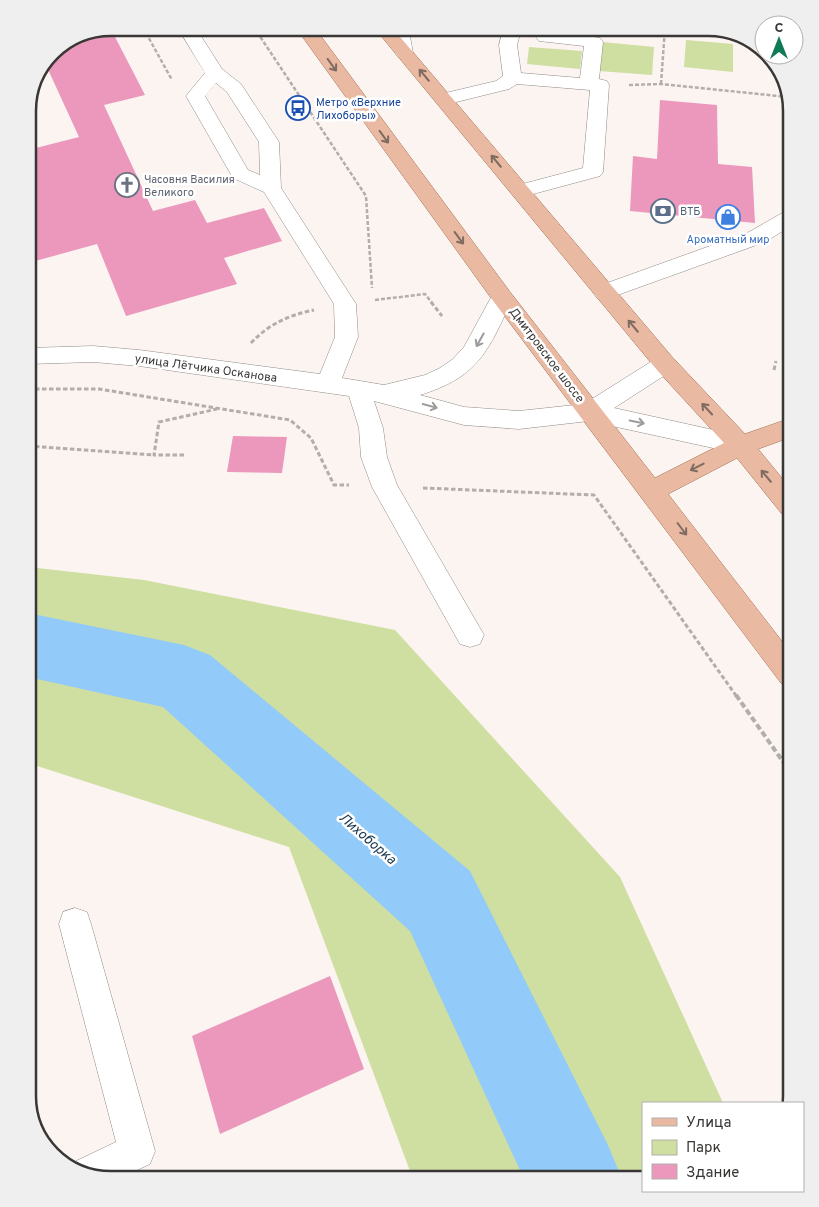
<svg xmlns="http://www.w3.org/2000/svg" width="819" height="1207" font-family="Overpass,sans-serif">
<rect width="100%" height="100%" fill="#fbf4f0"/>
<g fill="#cfdea1">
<polygon points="686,40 733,44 733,72 684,67"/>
<polygon points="602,42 654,47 652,75 599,71"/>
<polygon points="529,47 582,51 580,69 527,64"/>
<polygon points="28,567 144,580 395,630 620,877 723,1103 643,1103 643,1179 413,1179 289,847 28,763"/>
</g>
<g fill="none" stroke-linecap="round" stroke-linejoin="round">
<polygon fill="#92cbf9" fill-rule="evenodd" points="28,613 184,645 210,655 470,871 608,1145 622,1179 524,1179 410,931 163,707 28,677"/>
</g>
<g fill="#eb98bc">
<polygon points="113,33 145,95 104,105 153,211 195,200 207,223 264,208 282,241 224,258 237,284 126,316 97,244 28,263 28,150 79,137 46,65 52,52 79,34"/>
<polygon points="660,100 717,105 718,164 752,167 755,223 630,211 633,156 657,159"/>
<polygon points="233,436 287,437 282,473 227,472"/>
<polygon points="330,976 364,1069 220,1134 192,1036"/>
</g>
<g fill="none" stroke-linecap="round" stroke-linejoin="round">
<defs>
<g id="minor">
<polygon points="503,30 521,30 517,45 521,73 580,78 584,46 539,41 536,37 539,33 545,32 594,37 600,38 603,42 599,79 607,81 609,85 603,172 600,176 522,197 515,196 512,191 515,186 583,168 590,90 517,84 509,89 444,105 437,103 435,99 437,95 496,81 503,76 499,45"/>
<polygon points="391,31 409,31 413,53 410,57 404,58 398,57 395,53"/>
<path d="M181,33H199L222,69L241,84L279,142L281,188L356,304L358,337L342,378L384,385L425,375L440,368L453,359L464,347L494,292L502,289L510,292L513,297C489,350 479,377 420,395L464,407L519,411L584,404L657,358L665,356L673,358L677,364L673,370L614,408L750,438L753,445L750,452L741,454L589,421L519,429L464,425L374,401L383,428L387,457L397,485L484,635L480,644L470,647L460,644L372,487L361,457L359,428L349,396L139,366L93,362L28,364V348L93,346L139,350L320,374L335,337L334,304L264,192L233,178L186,96L205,73ZM216,83L227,92L259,142L260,175L248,170L205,96Z"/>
<polygon points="791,210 791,226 765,242 612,297 604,300 596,297 593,292 596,287 749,232 784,212"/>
<polygon points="75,908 87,912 91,924 155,1151 150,1164 118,1179 106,1179 72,1169 76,1161 116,1142 59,924 63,912"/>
</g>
<polygon id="major" points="317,31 510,292 655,478 724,443 657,370 377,31 395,31 673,358 745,434 791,418 791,437 758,449 791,489 791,517 782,514 737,458 668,494 791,653 791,687 781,683 494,302 299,32"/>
</defs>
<use href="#minor" stroke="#908a86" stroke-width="1"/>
<use href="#major" stroke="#a26e54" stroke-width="1"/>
<g stroke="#b3aeaa" stroke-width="2.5" stroke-dasharray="4 2" stroke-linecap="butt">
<polyline points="257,32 366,196 372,288"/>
<polyline points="146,33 172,80"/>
<polyline points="661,84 665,28"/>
<polyline points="629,85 661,84 788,97"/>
<polyline points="375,300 425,294 432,303"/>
</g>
<g stroke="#b3aeaa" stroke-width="3" stroke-dasharray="4.5 2.5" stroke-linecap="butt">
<polyline points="431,302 442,316"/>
<path d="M251,343C269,324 289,315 314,310"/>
<polyline points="774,370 776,361"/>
<polyline points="28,389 99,389 290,420 311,438 334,485 349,485"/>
<polyline points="28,446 154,455"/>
<polyline points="184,455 154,455 159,422 217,409"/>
<polyline points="423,488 594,495 737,697"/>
</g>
<polyline stroke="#b3aeaa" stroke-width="4" stroke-dasharray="6 3" stroke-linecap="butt" points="736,695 791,773"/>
<use href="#minor" fill="#fff" fill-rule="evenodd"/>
<use href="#major" fill="#e9b9a2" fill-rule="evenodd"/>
</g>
<defs><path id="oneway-shaft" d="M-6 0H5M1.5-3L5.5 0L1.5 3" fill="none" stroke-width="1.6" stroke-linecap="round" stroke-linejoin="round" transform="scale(1.25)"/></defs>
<g stroke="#7f6b61">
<use href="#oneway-shaft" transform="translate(332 65) rotate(54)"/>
<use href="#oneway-shaft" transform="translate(424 75) rotate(-130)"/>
<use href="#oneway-shaft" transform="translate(384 137) rotate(54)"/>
<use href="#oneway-shaft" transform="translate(496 161) rotate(-130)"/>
<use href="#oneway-shaft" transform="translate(459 238) rotate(54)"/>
<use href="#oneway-shaft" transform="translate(633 326) rotate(-130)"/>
<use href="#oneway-shaft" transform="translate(707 409) rotate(-133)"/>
<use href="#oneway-shaft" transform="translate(697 467) rotate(153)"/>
<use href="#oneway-shaft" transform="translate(766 476) rotate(-130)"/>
<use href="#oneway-shaft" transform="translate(682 529) rotate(53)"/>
</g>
<g stroke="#9c9b9a">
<use href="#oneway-shaft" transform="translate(480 340) rotate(119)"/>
<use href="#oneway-shaft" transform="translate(430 406) rotate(15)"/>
<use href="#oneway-shaft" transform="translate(637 422) rotate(12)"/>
</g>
<defs>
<symbol id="bus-ring" viewBox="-11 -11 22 22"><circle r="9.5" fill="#fff" stroke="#1a4fb4" stroke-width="1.5"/><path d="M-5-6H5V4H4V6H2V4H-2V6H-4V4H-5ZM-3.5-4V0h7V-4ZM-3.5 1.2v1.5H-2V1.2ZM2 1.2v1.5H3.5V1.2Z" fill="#1a4fb4"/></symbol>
<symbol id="church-ring" viewBox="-11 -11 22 22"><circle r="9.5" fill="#fff" stroke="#6b7280" stroke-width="1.5"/><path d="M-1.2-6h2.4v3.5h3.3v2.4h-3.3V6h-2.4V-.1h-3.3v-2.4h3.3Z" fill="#6b7280"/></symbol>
<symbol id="bank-ring" viewBox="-11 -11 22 22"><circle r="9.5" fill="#fff" stroke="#5c6f8a" stroke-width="1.5"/><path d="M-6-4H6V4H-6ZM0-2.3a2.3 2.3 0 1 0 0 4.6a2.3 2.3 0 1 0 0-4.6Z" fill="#5c6f8a"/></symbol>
<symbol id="shop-ring" viewBox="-11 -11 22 22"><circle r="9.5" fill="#fff" stroke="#3f7fe0" stroke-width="1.5"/><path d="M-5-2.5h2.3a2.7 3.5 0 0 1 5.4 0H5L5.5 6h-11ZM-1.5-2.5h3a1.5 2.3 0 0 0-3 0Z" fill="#3f7fe0"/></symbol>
</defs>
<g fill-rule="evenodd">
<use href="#bus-ring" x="284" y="94" width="28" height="28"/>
<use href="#church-ring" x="113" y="171" width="28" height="28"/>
<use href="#bank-ring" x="649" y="197" width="28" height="28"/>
<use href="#shop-ring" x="714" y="203" width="28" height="28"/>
</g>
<g text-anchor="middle" stroke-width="5" stroke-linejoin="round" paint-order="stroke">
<g font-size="11" fill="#164399" stroke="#fff" text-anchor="start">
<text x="316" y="106">Метро «Верхние<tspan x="316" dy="13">Лихоборы»</tspan></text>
</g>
<g font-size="11" fill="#5b616d" stroke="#fff" text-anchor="start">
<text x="144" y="183">Часовня Василия<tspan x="144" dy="13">Великого</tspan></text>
</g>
<g font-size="11" fill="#4e5e75" stroke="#fff" text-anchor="start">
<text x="680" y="215">ВТБ</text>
</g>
<g font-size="11" fill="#366cbe" stroke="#fff">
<text x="728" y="243">Ароматный мир</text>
</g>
<g font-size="12" fill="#393735" stroke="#fff">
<text transform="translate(547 355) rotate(53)" y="4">Дмитровское шоссе</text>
<text transform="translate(206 368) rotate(8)" y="4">улица Лётчика Осканова</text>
</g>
<g font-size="14" font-style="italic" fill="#18374f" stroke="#fff">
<text transform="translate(368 838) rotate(41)" y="5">Лихоборка</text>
</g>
</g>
<path d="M0 0H819V1207H0ZM111 36H708A75 75 0 0 1 783 111V1096A75 75 0 0 1 708 1171H111A75 75 0 0 1 36 1096V111A75 75 0 0 1 111 36Z" fill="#efefef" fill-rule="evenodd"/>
<path fill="none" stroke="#393735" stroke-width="2.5" d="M111 36H708A75 75 0 0 1 783 111V1096A75 75 0 0 1 708 1171H111A75 75 0 0 1 36 1096V111A75 75 0 0 1 111 36Z"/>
<rect x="642" y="1102" width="162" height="90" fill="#ffffff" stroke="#b0afae"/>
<rect x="652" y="1118" width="25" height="8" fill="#e9b9a2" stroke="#b0afae"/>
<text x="686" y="1127" font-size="15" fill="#393735">Улица</text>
<rect x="652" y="1140" width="25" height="15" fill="#cfdea1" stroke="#b0afae"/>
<text x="686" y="1152" font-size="15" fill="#393735">Парк</text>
<rect x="652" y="1164" width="25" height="15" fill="#eb98bc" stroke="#b0afae"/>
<text x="686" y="1177" font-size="15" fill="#393735">Здание</text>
<g transform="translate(779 40)"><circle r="24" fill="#ffffff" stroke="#b0afae"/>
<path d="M0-4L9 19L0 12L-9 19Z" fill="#0f7b56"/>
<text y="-8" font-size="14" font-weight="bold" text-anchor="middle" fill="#393735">С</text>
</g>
</svg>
